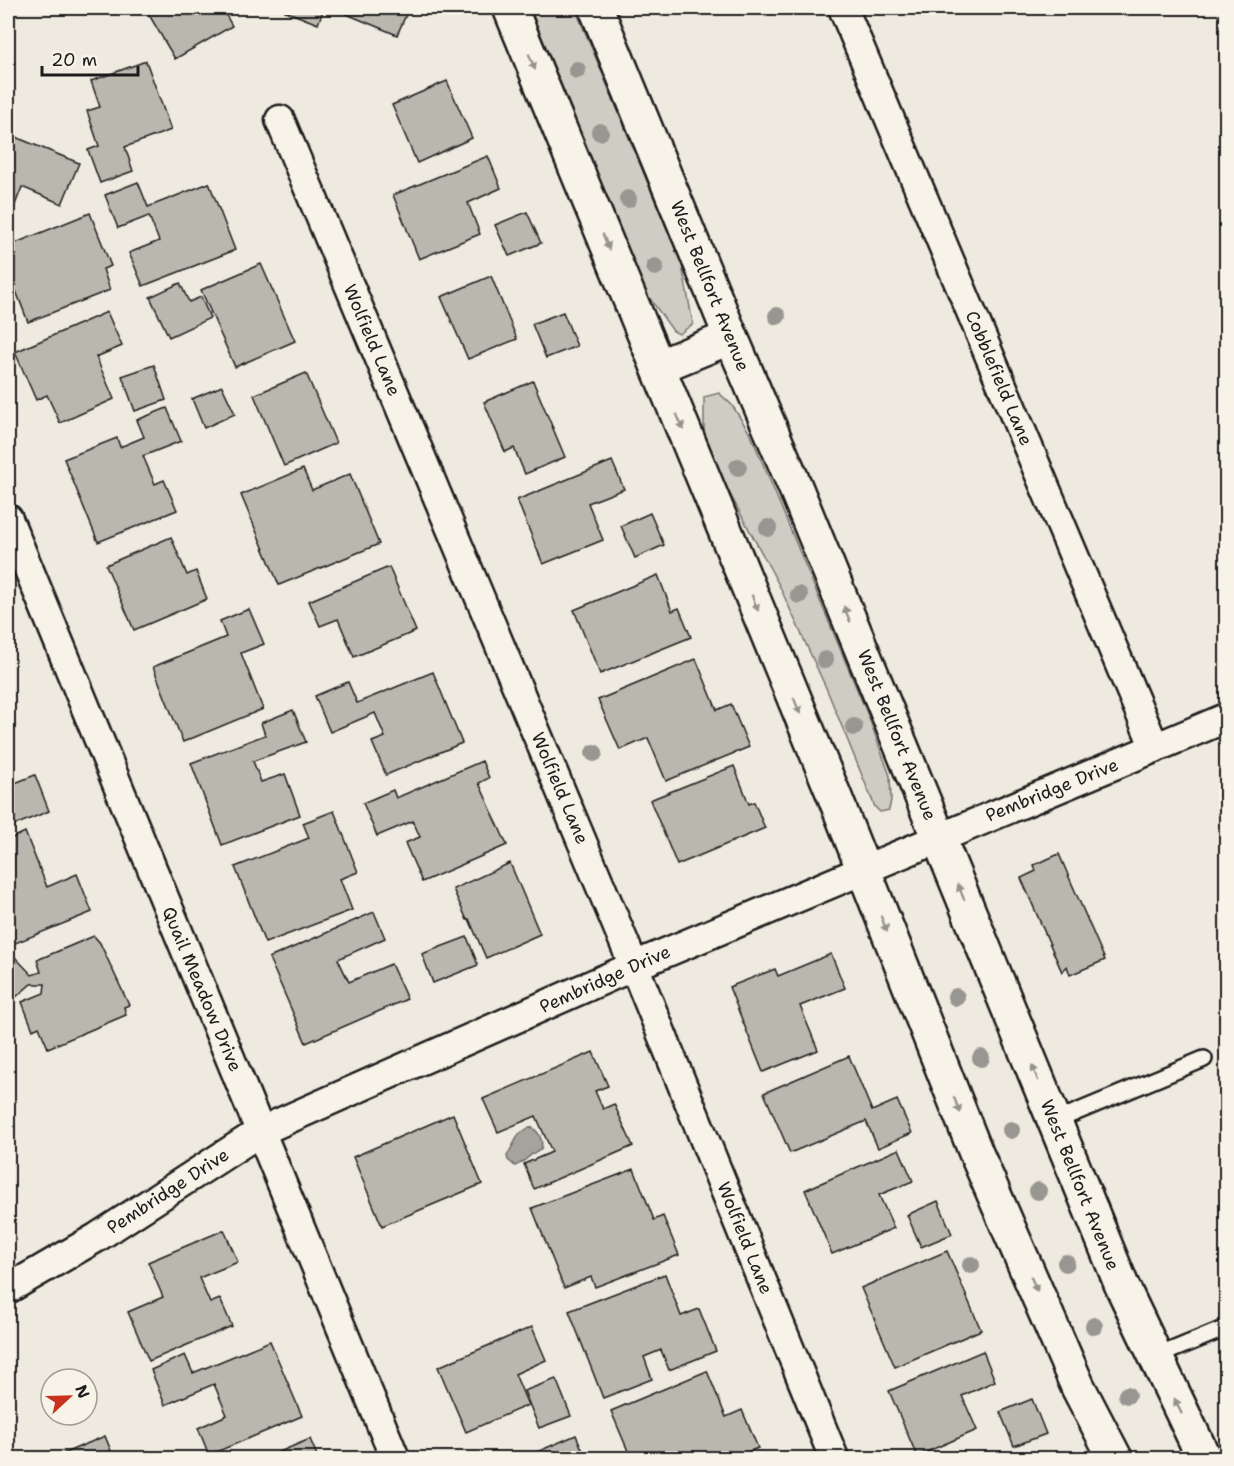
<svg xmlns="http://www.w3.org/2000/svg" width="1234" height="1466" font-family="'Shantell Sans',sans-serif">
<rect width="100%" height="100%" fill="#eeeae0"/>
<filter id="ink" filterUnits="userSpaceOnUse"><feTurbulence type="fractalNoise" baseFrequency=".0167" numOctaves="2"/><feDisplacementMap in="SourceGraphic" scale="12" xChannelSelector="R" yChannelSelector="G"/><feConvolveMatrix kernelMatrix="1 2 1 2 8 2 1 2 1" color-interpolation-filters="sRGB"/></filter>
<g filter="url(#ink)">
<g fill="#cfccc3" stroke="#767470" stroke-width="1.5">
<polygon points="530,8 575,8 682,265 693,324 679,334 673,331 646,293"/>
<polygon points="719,393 732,405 751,435 869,718 890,776 891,800 889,810 880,812 875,807 827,690 779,585 717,470 704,437 704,397"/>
</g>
<path fill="#a6a39d" stroke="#6f6d69" stroke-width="1.5" d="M530,1127C538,1130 544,1140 541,1149C530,1153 526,1162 515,1166L508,1160L507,1156L519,1134Z"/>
<g fill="#bab7af" stroke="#1c1c1c" stroke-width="1.5">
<polygon points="145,8 222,8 232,26 175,59"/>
<polygon points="286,8 324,8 318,24 285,11"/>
<polygon points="332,8 409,8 397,35"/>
<polygon points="146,61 171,130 125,147 133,171 100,183 88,150 99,146 87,111 100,107 91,81"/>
<polygon points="447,81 472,138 417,163 392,105"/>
<polygon points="8,134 79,163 62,204 22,187 13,210 8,208"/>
<polygon points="488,156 501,188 468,203 480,234 419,259 393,195"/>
<polygon points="138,182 148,207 209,183 235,250 143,286 129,253 159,241 149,216 118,228 105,195"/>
<polygon points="527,212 541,243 509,256 495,225"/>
<polygon points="90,213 111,266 103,269 110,290 28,322 8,270 8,246"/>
<polygon points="261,264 295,341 235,367 201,290"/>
<polygon points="491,276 517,339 468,359 441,297"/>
<polygon points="180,283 189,302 201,297 210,318 169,337 150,297"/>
<polygon points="107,312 122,346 96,357 114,399 60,423 47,395 36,400 15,352"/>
<polygon points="563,312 577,346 546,358 532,324"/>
<polygon points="154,365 166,400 135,411 122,376"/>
<polygon points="306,373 336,443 284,466 254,395"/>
<polygon points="533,381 565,457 525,474 514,448 505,452 484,402"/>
<polygon points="222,386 235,414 204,428 192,399"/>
<polygon points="167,408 181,441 143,456 155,484 164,480 177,510 98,542 64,459 117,438 120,447 144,437 137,420"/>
<polygon points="612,461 624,489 588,503 603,540 543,564 517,500"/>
<polygon points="303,469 312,490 350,474 379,544 279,585 241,495"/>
<polygon points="650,513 664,545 635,558 621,526"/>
<polygon points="171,537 187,575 196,571 207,599 134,630 106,565"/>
<polygon points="389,567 416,631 354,657 338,619 320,626 309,601"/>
<polygon points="658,575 672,611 679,608 691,637 600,674 574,610"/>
<polygon points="249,609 264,644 241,653 263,709 183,742 153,667 226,637 220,621"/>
<polygon points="696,659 717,710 731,704 749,747 666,781 648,738 620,750 598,700"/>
<polygon points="433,672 462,743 386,775 372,742 385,737 375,713 330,732 315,696 348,682 357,703"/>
<polygon points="293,710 306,742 253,761 261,782 285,774 300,815 222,845 191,763 265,735 261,723"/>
<polygon points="482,761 489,778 479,783 507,845 422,882 405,843 420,837 413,821 377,836 363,803 393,790 396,798"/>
<polygon points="734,766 749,804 754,802 765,828 677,865 650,800"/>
<polygon points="35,775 49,811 8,828 8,780 10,785"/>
<polygon points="334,811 358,872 340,879 352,910 265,943 235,867 309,838 303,823"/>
<polygon points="25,832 47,887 77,874 92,912 8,946 8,840"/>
<polygon points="1059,854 1105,960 1070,975 1067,966 1062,972 1021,878 1036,871 1034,865"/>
<polygon points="510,863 540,934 486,958 469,919 467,920 453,889"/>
<polygon points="374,912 385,938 338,959 349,982 391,964 407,999 306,1043 269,958"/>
<polygon points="94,936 100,943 129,1005 124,1007 126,1015 48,1048 39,1027 33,1030 22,1002 44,993 45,984 31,984 9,1003 8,1001 8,960 13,955 32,975 41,972 37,960"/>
<polygon points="467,937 478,965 433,983 422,954"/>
<polygon points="831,954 845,988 800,1006 818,1050 763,1072 729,987 775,969 778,976"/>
<polygon points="593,1052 608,1086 595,1091 603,1109 614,1104 633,1146 534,1189 524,1164 552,1152 536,1116 498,1132 483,1099"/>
<polygon points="849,1056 872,1111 897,1100 912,1133 878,1148 866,1121 790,1153 764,1093"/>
<polygon points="453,1114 482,1184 382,1226 353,1157"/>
<polygon points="899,1149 913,1181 879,1195 894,1228 832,1254 805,1190"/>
<polygon points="634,1169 654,1220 663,1216 679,1255 595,1287 591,1277 564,1288 532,1208"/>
<polygon points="938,1201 952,1234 921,1247 907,1215"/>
<polygon points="224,1230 238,1262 199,1278 210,1303 220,1299 232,1326 149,1361 128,1312 163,1297 148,1262"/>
<polygon points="947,1251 981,1330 895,1367 861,1288"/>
<polygon points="665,1274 681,1316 699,1309 716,1351 669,1370 661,1350 644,1357 652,1379 603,1398 569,1311"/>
<polygon points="532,1327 546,1360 515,1374 528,1405 466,1432 438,1367"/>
<polygon points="270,1341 302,1416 209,1455 198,1428 227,1415 214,1384 165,1405 151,1370 185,1355 193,1373"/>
<polygon points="983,1351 995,1381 962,1396 977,1430 917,1456 889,1391"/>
<polygon points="707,1371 726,1417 742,1410 758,1448 732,1458 631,1458 611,1411"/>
<polygon points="556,1379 571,1416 539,1428 524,1391"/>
<polygon points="1032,1399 1046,1434 1014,1446 1000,1412"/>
<polygon points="576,1435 586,1458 523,1458"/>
<polygon points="105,1436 114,1458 53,1458"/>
<polygon points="310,1439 318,1458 265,1458"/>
</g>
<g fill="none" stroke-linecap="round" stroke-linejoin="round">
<defs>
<g id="lane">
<polyline points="1055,1121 1204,1059"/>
<polyline points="1155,1357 1226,1328"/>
</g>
<g id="street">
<polyline points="843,8 1155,748"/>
<polyline points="280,120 634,966 834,1458"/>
<polyline points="8,519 395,1458"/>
<polyline points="8,1289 96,1238 261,1131 634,966 1226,718"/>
</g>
<g id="secondary">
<polyline points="510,8 834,795 976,1153 1078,1387 1115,1458"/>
<polyline points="596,8 731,337 796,489 1122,1286 1204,1458"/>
<polyline points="658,367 731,337"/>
</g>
</defs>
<use href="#lane" stroke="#1c1c1c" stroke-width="20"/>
<use href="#street" stroke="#1c1c1c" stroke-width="33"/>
<use href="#secondary" stroke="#1c1c1c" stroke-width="38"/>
<use href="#lane" stroke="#f7f3e8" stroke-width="15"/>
<use href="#street" stroke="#f7f3e8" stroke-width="28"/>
<use href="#secondary" stroke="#f7f3e8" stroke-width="33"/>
</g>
<g fill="#989690">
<circle cx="577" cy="70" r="9"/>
<circle cx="600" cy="132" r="9"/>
<circle cx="628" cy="199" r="9"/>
<circle cx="655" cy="267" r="9"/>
<circle cx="777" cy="316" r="9"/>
<circle cx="738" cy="467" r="9"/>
<circle cx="768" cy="528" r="9"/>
<circle cx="799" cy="595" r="9"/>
<circle cx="825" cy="660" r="9"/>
<circle cx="854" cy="727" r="9"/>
<circle cx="594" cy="753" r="9"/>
<circle cx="956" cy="997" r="9"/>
<circle cx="981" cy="1058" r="9"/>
<circle cx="1011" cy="1130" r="9"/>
<circle cx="1038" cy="1191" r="9"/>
<circle cx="1066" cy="1263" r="9"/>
<circle cx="971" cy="1265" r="9"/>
<circle cx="1094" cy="1326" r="9"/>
<circle cx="1127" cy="1395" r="9"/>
</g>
<defs><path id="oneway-solid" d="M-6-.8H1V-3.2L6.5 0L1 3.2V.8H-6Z" transform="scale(1.5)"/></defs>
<g fill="#94928c">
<use href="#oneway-solid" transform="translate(532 62) rotate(68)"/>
<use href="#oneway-solid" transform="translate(606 242) rotate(68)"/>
<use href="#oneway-solid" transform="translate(680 422) rotate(68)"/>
<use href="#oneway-solid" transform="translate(755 603) rotate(68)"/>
<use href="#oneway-solid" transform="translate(847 614) rotate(-112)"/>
<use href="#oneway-solid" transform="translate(797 706) rotate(68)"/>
<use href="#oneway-solid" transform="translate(961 892) rotate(-112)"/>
<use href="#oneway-solid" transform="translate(884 924) rotate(68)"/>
<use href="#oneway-solid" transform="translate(1035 1073) rotate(-112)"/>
<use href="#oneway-solid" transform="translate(957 1105) rotate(68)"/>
<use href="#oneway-solid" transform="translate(1034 1284) rotate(66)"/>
<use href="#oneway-solid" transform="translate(1178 1406) rotate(-115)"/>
</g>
</g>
<g text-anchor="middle" stroke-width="4.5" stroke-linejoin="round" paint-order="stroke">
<g font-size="18" fill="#1c1c1c" stroke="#f7f3e8">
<text transform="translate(710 286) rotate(68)" y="6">West Bellfort Avenue</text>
<text transform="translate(372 340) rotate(67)" y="6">Wolfield Lane</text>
<text transform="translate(999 378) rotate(67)" y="6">Cobblefield Lane</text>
<text transform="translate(897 735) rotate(68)" y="6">West Bellfort Avenue</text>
<text transform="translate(560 788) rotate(67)" y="6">Wolfield Lane</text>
<text transform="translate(1052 790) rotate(-22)" y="6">Pembridge Drive</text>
<text transform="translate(605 979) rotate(-24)" y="6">Pembridge Drive</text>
<text transform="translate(202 989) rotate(67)" y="6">Quail Meadow Drive</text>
<text transform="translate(1080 1185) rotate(68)" y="6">West Bellfort Avenue</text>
<text transform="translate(168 1191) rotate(-33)" y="6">Pembridge Drive</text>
<text transform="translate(745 1238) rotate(68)" y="6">Wolfield Lane</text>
</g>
</g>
<rect width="1234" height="1466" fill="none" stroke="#f7f3e8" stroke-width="30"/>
<rect x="15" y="15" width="1204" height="1436" fill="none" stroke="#1c1c1c" stroke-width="2" filter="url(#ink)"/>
<g transform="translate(69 1397) rotate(68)"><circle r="28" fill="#f7f3e8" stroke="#9f9d96" stroke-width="1.5"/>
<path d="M0-4.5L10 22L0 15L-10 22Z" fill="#c8321e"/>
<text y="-9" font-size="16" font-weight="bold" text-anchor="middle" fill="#1c1c1c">N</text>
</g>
<path d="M42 66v9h96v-9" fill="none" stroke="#1c1c1c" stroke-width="3"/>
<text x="51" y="66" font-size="18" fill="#1c1c1c" stroke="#f7f3e8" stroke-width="4.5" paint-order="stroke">20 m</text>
</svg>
